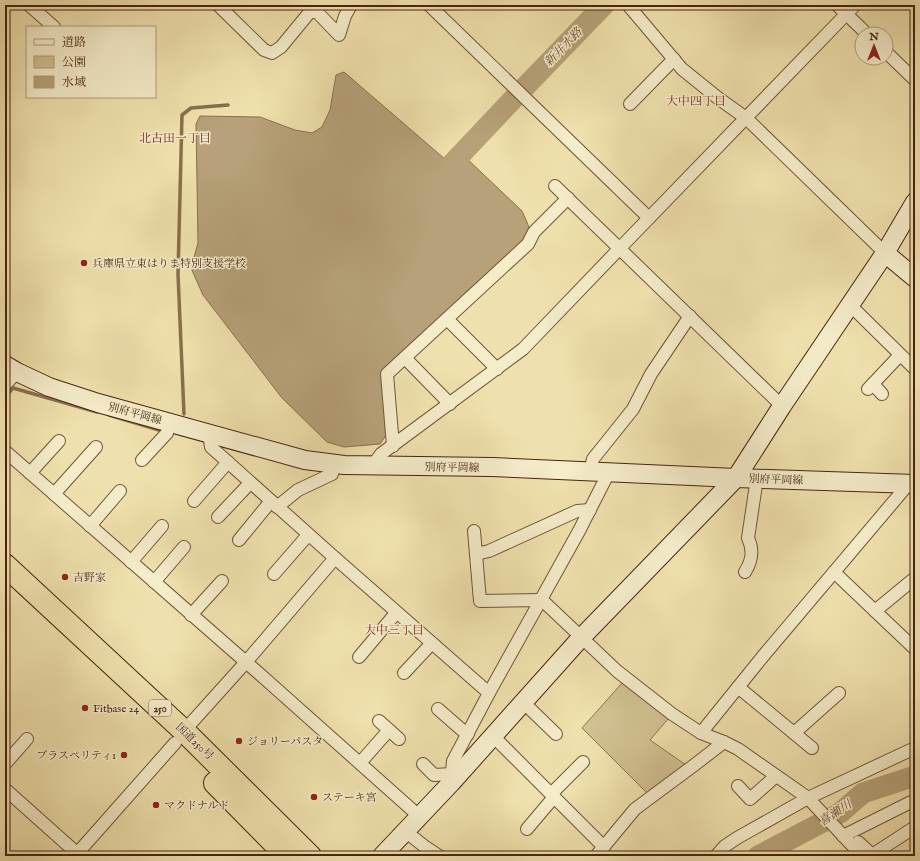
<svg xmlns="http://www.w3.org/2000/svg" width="920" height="861" font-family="'IM FELL English','Noto Serif JP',serif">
<rect width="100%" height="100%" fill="#efe1ad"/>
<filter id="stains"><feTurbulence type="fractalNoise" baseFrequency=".005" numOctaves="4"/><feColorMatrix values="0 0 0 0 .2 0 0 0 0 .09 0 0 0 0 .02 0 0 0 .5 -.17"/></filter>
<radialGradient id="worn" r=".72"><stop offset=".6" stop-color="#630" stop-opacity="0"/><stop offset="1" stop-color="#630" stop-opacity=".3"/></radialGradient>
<polygon fill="#d2c192" stroke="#8c7351" points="623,682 668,719 650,740 686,765 647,793 582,728"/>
<polygon fill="#b6a178" stroke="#896f4e" points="344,72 453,166 463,155 522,211 529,227 523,241 383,372 387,434 380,444 344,447 327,442 282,398 203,295 191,268 198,243 196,124 200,116 260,117 295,130 312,133 322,127 330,110 336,75"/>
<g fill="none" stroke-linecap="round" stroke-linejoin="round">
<g stroke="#896f4e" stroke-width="3.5">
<polyline points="5,397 13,388 97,412"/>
<polyline points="184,414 178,274 182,115 191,108 228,105"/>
<polyline points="109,415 159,430"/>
</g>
<g stroke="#b6a178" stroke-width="21">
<polyline points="523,89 604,5"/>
<polyline points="449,167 516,96"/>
<polyline points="758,856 840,813 863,793 915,776"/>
</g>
<defs>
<g id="street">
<polyline points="29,5 54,27"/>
<polyline points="218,5 264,50 272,53 281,47 309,13 316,11 339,35 345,16 351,5"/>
<polyline points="429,5 649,218"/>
<polyline points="628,5 682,69 718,98 746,118 885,253"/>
<polyline points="837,5 867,34"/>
<polyline points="886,52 915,80"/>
<polyline points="630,104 674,59"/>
<polyline points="555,186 782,406"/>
<polyline points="849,304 915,369"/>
<polyline points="447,319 497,369"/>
<polyline points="405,358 450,404"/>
<polyline points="873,384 882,394"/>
<polyline points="5,385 17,372"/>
<polyline points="868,389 900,355"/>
<polyline points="209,433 211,447 335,558 489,693"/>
<polyline points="393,446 387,374 528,244 534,232 568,198"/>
<polyline points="5,451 263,677 419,816"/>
<polyline points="142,460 167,433 170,423"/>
<polyline points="373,465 381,454 523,349 620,248 855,5"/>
<polyline points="590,471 593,459 633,409 651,374 690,316"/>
<polyline points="30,473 59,441"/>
<polyline points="54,494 96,447"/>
<polyline points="194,501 228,462"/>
<polyline points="277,507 298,490 332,474 335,464"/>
<polyline points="218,517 250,483"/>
<polyline points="90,526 120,491"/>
<polyline points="474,531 480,601 542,600 617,671 672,714 701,733 724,742 738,749 808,798 862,856"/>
<polyline points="239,540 271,501"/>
<polyline points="476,554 489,551 577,511 590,510"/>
<polyline points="131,562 162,526"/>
<path d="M745,572C752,561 754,551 748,538L757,478"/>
<polyline points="834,572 915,649"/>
<polyline points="274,574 308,535"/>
<polyline points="154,582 184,547"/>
<polyline points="875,611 915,578"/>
<polyline points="191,615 222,581"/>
<polyline points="359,657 396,613"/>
<polyline points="404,673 432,643"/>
<polyline points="738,687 812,748"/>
<polyline points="523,702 556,734"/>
<polyline points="438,709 462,730 468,734"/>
<polyline points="379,721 399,739"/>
<polyline points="184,731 246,662 335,558"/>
<polyline points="701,733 764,655 911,481"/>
<polyline points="794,733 839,693"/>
<polyline points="494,737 604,847"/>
<polyline points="360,763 389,730"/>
<polyline points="5,764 27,739"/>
<polyline points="423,764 434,775 452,774"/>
<polyline points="451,783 453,761 489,693 579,531 609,472"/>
<polyline points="738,786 750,799 776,776"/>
<polyline points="5,789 80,856"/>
<polyline points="551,794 583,762"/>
<polyline points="527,829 554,797"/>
<polyline points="405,831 424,846 439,856"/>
<polyline points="843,836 915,800"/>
<polyline points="858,842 872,855 915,827"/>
<polyline points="75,856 175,743"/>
<polyline points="596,856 635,809 693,766 724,742"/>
<polyline points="716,856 725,846 737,838 808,798 915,748"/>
</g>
<g id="secondary">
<polyline points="885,253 915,278"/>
<polyline points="5,365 17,372 49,387 98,403 305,460 344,465 492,467 736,478 915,484"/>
<polyline points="382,856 451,783 579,640 736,478 782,406 885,253 915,202"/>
</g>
<g id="highway">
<polyline points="5,565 184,731 310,856"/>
<polyline points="215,783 287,856"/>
</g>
</defs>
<use href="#street" stroke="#705437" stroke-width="14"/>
<use href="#secondary" stroke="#462510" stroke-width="20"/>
<use href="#highway" stroke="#462510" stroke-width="24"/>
<use href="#street" stroke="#f5ecca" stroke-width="12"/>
<use href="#secondary" stroke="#f5ecca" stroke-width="18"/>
<use href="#highway" stroke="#efe1ad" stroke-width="22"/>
</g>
<g fill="#8f2418" stroke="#f5ecca" stroke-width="1.5">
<circle cx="84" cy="263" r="4"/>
<circle cx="65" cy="577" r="4"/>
<circle cx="85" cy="708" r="4"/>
<circle cx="239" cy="741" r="4"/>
<circle cx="124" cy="755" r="4"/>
<circle cx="314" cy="797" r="4"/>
<circle cx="156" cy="805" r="4"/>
</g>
<g text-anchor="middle" stroke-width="3" stroke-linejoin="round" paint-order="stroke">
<rect fill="#f5ecca" stroke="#7a6148" stroke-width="1" x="149" y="700" width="22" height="16" rx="3"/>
<g font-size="10" font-weight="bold" fill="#462510">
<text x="160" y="712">250</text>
</g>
<g font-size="11" fill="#462510" stroke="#f5ecca" text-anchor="start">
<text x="92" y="267">兵庫県立東はりま特別支援学校</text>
<text x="73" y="581">吉野家</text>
<text x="93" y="712">Fitbase 24</text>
<text x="247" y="745">ジョリーパスタ</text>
<text x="116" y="759" text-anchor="end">プラスペリティ1</text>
<text x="322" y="801">ステーキ宮</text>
<text x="164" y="809">マクドナルド</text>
</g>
<g font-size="11" fill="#462510" stroke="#f5ecca">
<text transform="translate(135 413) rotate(15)" y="4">別府平岡線</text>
<text transform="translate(452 467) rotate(1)" y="4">別府平岡線</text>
<text transform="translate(776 479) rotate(2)" y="4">別府平岡線</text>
<text transform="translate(195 741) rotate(44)" y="4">国道250号</text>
</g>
<g font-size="12" font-style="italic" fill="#684a2f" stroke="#f5ecca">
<text transform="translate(563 47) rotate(-46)" y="4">新井水路</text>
<text transform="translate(835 813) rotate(-33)" y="4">喜瀬川</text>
</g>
<g font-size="12" fill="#7a1f14" stroke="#f5ecca">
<text x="696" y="105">大中四丁目</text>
<text x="175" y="142">北古田一丁目</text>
<text x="394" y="634">大中三丁目</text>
</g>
</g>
<rect width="920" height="861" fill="none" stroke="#efe1ad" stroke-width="20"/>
<rect x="6" y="6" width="908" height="849" fill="none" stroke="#462510" stroke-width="2"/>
<rect x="10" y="10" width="900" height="841" fill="none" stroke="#462510"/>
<rect x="26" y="26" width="130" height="72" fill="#f5ecca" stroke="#af9c80"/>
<rect x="34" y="39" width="20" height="6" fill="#f5ecca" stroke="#af9c80"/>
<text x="62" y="46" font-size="12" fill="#462510">道路</text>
<rect x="34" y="56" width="20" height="12" fill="#d2c192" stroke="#af9c80"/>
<text x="62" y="66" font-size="12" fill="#462510">公園</text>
<rect x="34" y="76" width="20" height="12" fill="#b6a178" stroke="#af9c80"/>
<text x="62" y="86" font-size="12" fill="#462510">水域</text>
<g transform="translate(874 46)"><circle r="19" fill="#f5ecca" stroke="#af9c80"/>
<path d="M0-3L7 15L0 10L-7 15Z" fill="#8f2418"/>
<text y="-6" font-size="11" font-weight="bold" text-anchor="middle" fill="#462510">N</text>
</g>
<rect width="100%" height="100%" filter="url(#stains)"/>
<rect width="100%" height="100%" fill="url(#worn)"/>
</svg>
